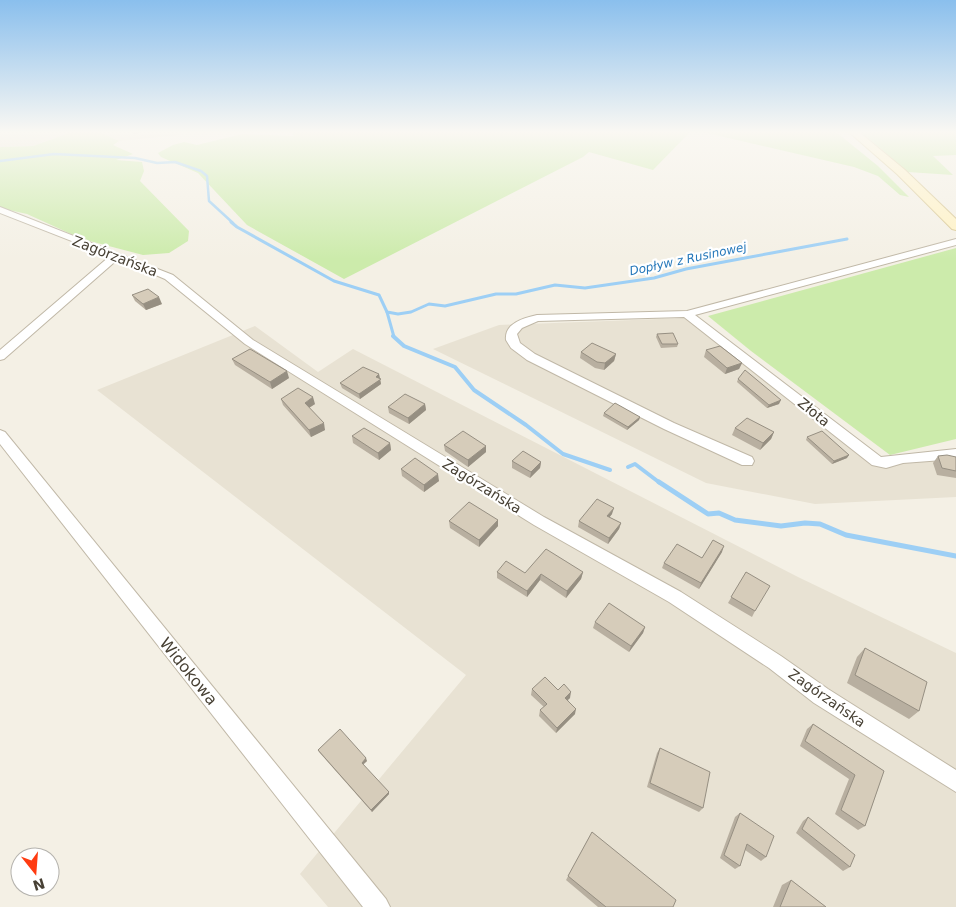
<svg xmlns="http://www.w3.org/2000/svg" width="956" height="907" font-family="'DejaVu Sans',sans-serif">
<rect width="100%" height="100%" fill="#f4f0e5"/>
<g fill="#e8e2d3">
<polygon points="0,132 72,132 33,146 0,147"/>
<polygon points="100,132 180,132 180,135 119,141"/>
<polygon points="686,318 808,416 881,467 956,450 956,497 815,504 706,483 433,349 499,325"/>
<polygon points="255,326 318,372 353,349 798,577 956,653 956,907 328,907 300,874 466,675 97,390"/>
</g>
<g fill="#ccebab">
<polygon points="72,132 100,132 119,141 113,145 133,154 116,160 142,162 144,171 140,181 189,231 188,241 169,253 143,255 82,239 27,214 0,208 0,147 33,146"/>
<polygon points="291,132 690,132 653,170 589,152 583,157 344,279 247,225 198,173 161,157 158,153 173,145 184,142 197,145 242,134 294,136"/>
<polygon points="691,132 836,132 878,166 909,197 900,195 878,176 854,167 707,133"/>
<polygon points="861,132 956,132 956,155 933,156 953,175 908,172"/>
<polygon points="956,248 956,439 890,455 751,351 708,316"/>
</g>
<g fill="none" stroke-linecap="round" stroke-linejoin="round">
<polyline stroke="#9dcff5" stroke-width="2.5" points="0,161 54,154 135,158 157,163 175,162 201,171 207,176 209,201 233,223"/>
<g stroke="#9dcff5" stroke-width="3">
<polyline points="231,222 237,227 334,281 379,295 387,312 398,314 411,312 429,304 445,306 496,294 516,294 555,285 585,288 654,278 686,269 847,239"/>
<polyline points="387,312 394,337"/>
</g>
<g stroke="#9dcff5" stroke-width="4">
<polyline points="393,336 404,346 455,367 474,390 526,425 563,454 610,470"/>
<polyline points="628,467 635,464 660,483"/>
</g>
<polyline stroke="#9dcff5" stroke-width="5" points="659,482 708,514 719,513 735,520 781,526 805,523 820,524 846,535 956,556"/>
<defs>
<g id="minor">
<polygon points="0,207 173,275 253,340 544,517 681,592 781,656 828,689 956,770 956,792 814,703 769,668 669,602 534,525 245,344 165,279 118,259 4,359 0,360 0,350 110,256 0,213"/>
<path d="M956,239V245L695,315L881,457L956,449V459L903,463L886,468L872,465L684,317L538,321L522,328L517,334L520,343L535,354L674,423L752,457L754,461L752,465H742L664,429L527,360L511,348L506,340C504,323 524,318 537,315L687,311Z"/>
<polygon points="0,430 5,432 386,899 390,907 363,907 0,444"/>
</g>
<polygon id="secondary" points="849,132 859,132 905,170 956,219 956,230 952,229 897,174"/>
</defs>
<use href="#minor" stroke="#c0b8a7" stroke-width="2"/>
<use href="#secondary" stroke="#d7c691" stroke-width="2"/>
<use href="#minor" fill="#fff" fill-rule="evenodd"/>
<use href="#secondary" fill="#fff2c4" fill-rule="evenodd"/>
</g>
<g fill="#b8afa0">
<polygon points="132,295 162,304 146,310 135,301"/>
<polygon points="657,334 678,344 677,347 661,348 656,337"/>
<polygon points="706,350 742,363 739,369 725,374 704,357"/>
<polygon points="581,352 616,354 614,361 604,370 595,368 580,358"/>
<polygon points="232,359 289,378 272,389 235,365"/>
<polygon points="379,374 381,384 360,399 342,388 340,383"/>
<polygon points="738,379 779,404 767,408 737,382"/>
<polygon points="281,399 315,404 309,408 325,430 311,437 283,405"/>
<polygon points="425,404 426,410 409,424 389,413 388,407"/>
<polygon points="604,413 640,417 639,420 627,430 603,416"/>
<polygon points="735,428 774,432 771,439 760,450 732,435"/>
<polygon points="352,436 390,443 391,450 379,460 353,443"/>
<polygon points="807,437 847,458 832,464 806,440"/>
<polygon points="444,445 486,446 486,452 468,467 445,451"/>
<polygon points="938,456 956,457 956,478 937,475 933,463"/>
<polygon points="512,461 541,462 540,468 530,478 512,468"/>
<polygon points="401,469 439,481 424,492 402,476"/>
<polygon points="612,514 609,517 621,523 619,529 608,544 578,527 579,521"/>
<polygon points="449,521 498,526 479,547 450,528"/>
<polygon points="722,552 699,589 662,568 664,563 702,558"/>
<polygon points="497,572 525,573 583,572 581,579 566,598 540,580 527,597 497,578"/>
<polygon points="746,572 755,611 752,617 728,603"/>
<polygon points="595,622 645,627 643,633 629,652 593,628"/>
<polygon points="865,648 919,711 909,719 847,683 857,657"/>
<polygon points="532,689 558,690 570,698 568,700 575,714 556,733 539,716 540,710 544,707 531,695"/>
<polygon points="813,724 884,771 865,826 858,830 835,814 849,779 800,746 807,729"/>
<polygon points="660,748 703,808 699,812 647,787 657,753"/>
<polygon points="318,750 367,761 363,765 389,794 372,812 319,752"/>
<polygon points="740,813 766,857 761,861 745,850 740,866 735,869 720,858 735,817"/>
<polygon points="808,817 850,867 843,871 796,833 803,821"/>
<polygon points="592,832 673,907 598,907 566,880"/>
<polygon points="791,880 826,907 773,907 782,885"/>
</g>
<g fill="#968f82">
<polygon points="133,132 144,132 133,134"/>
<polygon points="159,297 162,304 146,310 143,304"/>
<polygon points="616,354 614,361 604,370 605,363"/>
<polygon points="742,363 739,369 725,374 727,368"/>
<polygon points="287,371 289,378 272,389 270,382"/>
<polygon points="379,374 381,384 360,399 359,394"/>
<polygon points="313,397 315,404 307,409 305,403"/>
<polygon points="781,400 779,404 767,408 769,405"/>
<polygon points="425,404 426,410 409,424 408,418"/>
<polygon points="640,417 639,420 627,430 628,427"/>
<polygon points="324,423 325,430 311,437 309,430"/>
<polygon points="774,432 771,439 760,450 763,443"/>
<polygon points="390,443 391,450 379,460 378,453"/>
<polygon points="486,446 486,452 468,467 468,460"/>
<polygon points="849,455 847,458 832,464 834,461"/>
<polygon points="541,462 540,468 530,478 531,472"/>
<polygon points="438,474 439,481 424,492 424,485"/>
<polygon points="614,508 612,514 606,522 607,516"/>
<polygon points="498,520 498,526 479,547 479,540"/>
<polygon points="621,523 619,529 608,544 609,538"/>
<polygon points="724,546 722,552 699,589 701,583"/>
<polygon points="583,572 581,579 566,598 567,591"/>
<polygon points="541,574 540,580 527,597 527,591"/>
<polygon points="645,627 643,633 629,652 631,646"/>
<polygon points="571,692 570,698 564,703 565,698"/>
<polygon points="576,709 575,714 556,733 557,728"/>
<polygon points="366,758 367,761 362,765 362,763"/>
<polygon points="389,792 389,794 372,812 371,810"/>
</g>
<g fill="#d6ccba" stroke="#968f82">
<polygon points="148,289 159,297 143,304 132,295"/>
<polygon points="673,333 678,344 662,344 657,334"/>
<polygon points="592,343 616,354 605,363 597,362 581,352"/>
<polygon points="720,346 742,363 727,368 706,350"/>
<polygon points="250,349 287,371 270,382 232,359"/>
<polygon points="363,367 379,374 376,377 381,379 359,394 340,383"/>
<polygon points="745,370 781,400 769,405 738,379"/>
<polygon points="298,388 313,397 305,403 324,423 309,430 281,399"/>
<polygon points="405,394 425,404 408,418 388,407"/>
<polygon points="615,403 640,417 628,427 604,413"/>
<polygon points="747,418 774,432 763,443 735,428"/>
<polygon points="364,428 390,443 378,453 352,436"/>
<polygon points="463,431 486,446 468,460 444,445"/>
<polygon points="822,431 849,455 834,461 807,437"/>
<polygon points="523,451 541,462 531,472 512,461"/>
<polygon points="947,455 956,457 956,471 942,468 938,456"/>
<polygon points="415,458 438,474 424,485 401,469"/>
<polygon points="597,499 614,508 607,516 621,523 609,538 579,521"/>
<polygon points="469,502 498,520 479,540 449,521"/>
<polygon points="713,540 724,546 701,583 664,563 677,544 702,558"/>
<polygon points="546,549 583,572 567,591 541,574 527,591 497,572 506,561 525,573"/>
<polygon points="746,572 770,586 755,611 731,597"/>
<polygon points="609,603 645,627 631,646 595,622"/>
<polygon points="865,648 927,682 919,711 855,675"/>
<polygon points="545,677 558,690 564,684 571,692 565,698 576,709 557,728 540,710 547,704 532,689"/>
<polygon points="813,724 884,771 865,826 841,810 855,775 805,741"/>
<polygon points="340,729 366,758 362,763 389,792 371,810 318,750"/>
<polygon points="660,748 710,772 703,808 650,783"/>
<polygon points="740,813 774,836 766,857 747,844 740,866 724,855"/>
<polygon points="808,817 855,855 850,867 802,829"/>
<polygon points="592,832 676,900 673,907 606,907 568,876"/>
<polygon points="791,880 826,907 780,907"/>
</g>
<linearGradient id="sky" x2="0" y2="1"><stop stop-color="#8abfed"/><stop offset="0.51" stop-color="#faf8f3"/><stop offset="1" stop-color="#faf8f3" stop-opacity="0"/></linearGradient>
<rect width="956" height="259" fill="url(#sky)"/>
<g text-anchor="middle" stroke-width="4.5" stroke-linejoin="round" paint-order="stroke">
<g font-size="12" font-style="italic" fill="#2678ba" stroke="#fff">
<text transform="translate(688 259) rotate(-12)" y="4">Dopływ z Rusinowej</text>
</g>
<g font-size="14" fill="#474034" stroke="#fff">
<text transform="translate(115 256) rotate(21)" y="5">Zagórzańska</text>
<text transform="translate(814 412) rotate(39)" y="5">Złota</text>
<text transform="translate(482 486) rotate(32)" y="5">Zagórzańska</text>
<text transform="translate(827 698) rotate(35)" y="5">Zagórzańska</text>
</g>
<g font-size="16" fill="#474034" stroke="#fff">
<text transform="translate(189 671) rotate(51)" y="6">Widokowa</text>
</g>
</g>
<g transform="translate(35 872) rotate(163)"><circle r="24" fill="#ffffff" stroke="#b5b3ae"/>
<path d="M0-4L9 19L0 12L-9 19Z" fill="#ff3b11"/>
<text y="-8" font-size="14" font-weight="bold" text-anchor="middle" fill="#474034">N</text>
</g>
</svg>
